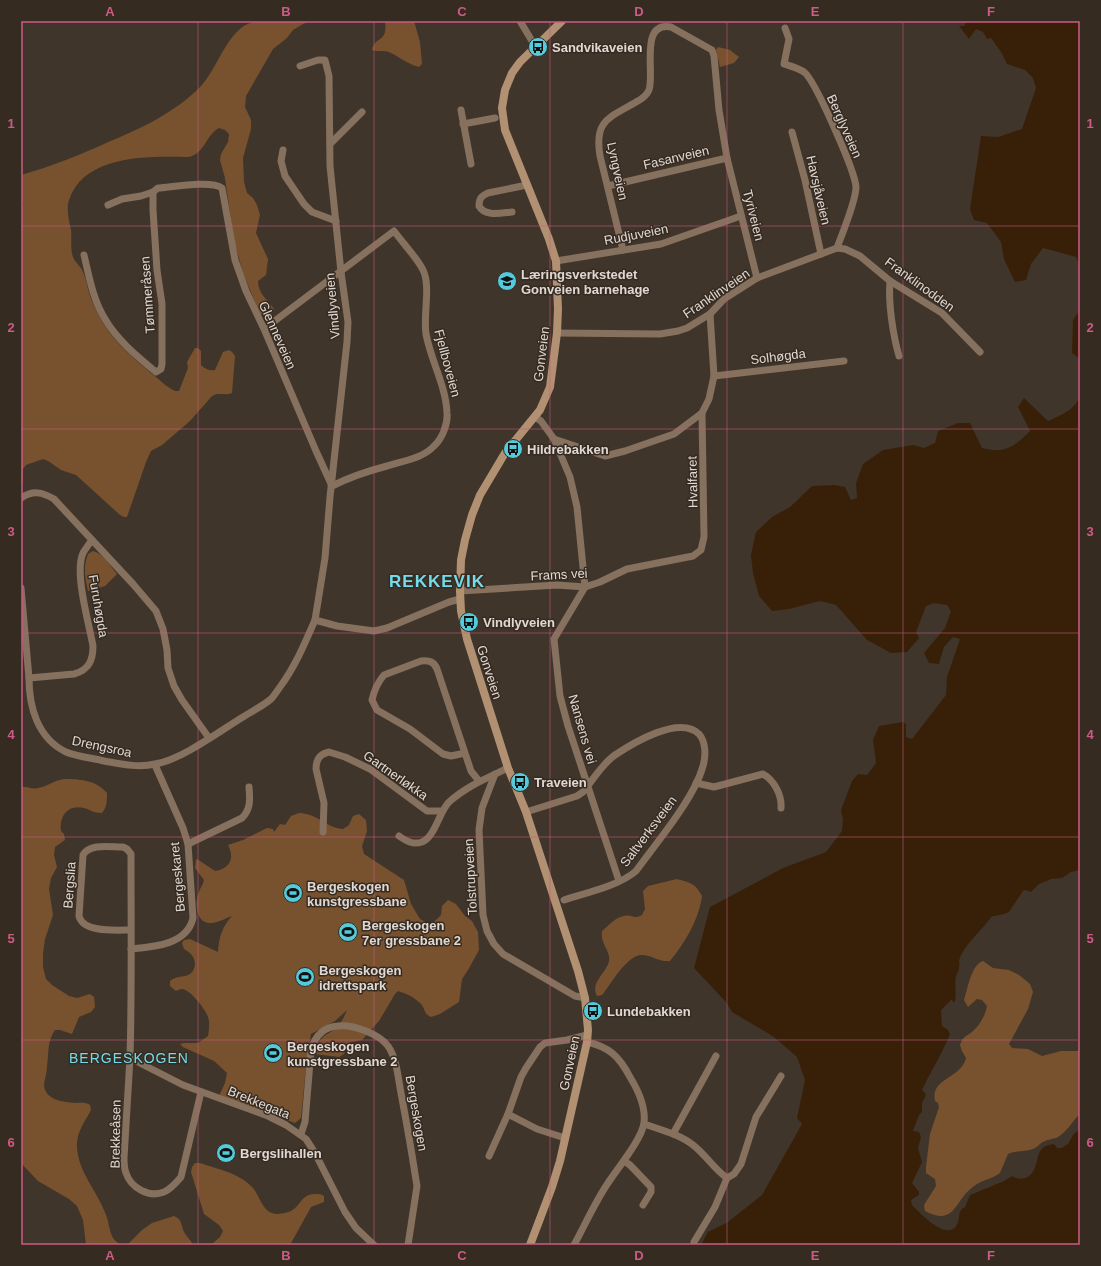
<svg xmlns="http://www.w3.org/2000/svg" width="1101" height="1266" font-family="Arial,sans-serif">
<rect width="100%" height="100%" fill="#40352b"/>
<g fill="#78522f">
<path d="M256,21H311L303,24L293,30L287,38L273,49L246,96L245,107L251,120V129L243,158L244,182L247,193L253,198L257,205L260,215L256,233L268,259L266,275L258,281C258,294 268,300 274,309L272,314L267,317L260,314L243,273L235,244L230,213L225,178L220,160L221,154L228,142L229,134L225,130L219,128C205,136 206,152 189,157C150,156 84,154 69,200C66,209 69,221 71,230C72,239 70,249 73,257C75,263 81,266 83,272C87,281 88,292 92,301C106,335 124,350 151,373C159,379 166,387 175,391H179L188,368L187,362L195,348H198L201,351V365C205,369 209,371 215,370L223,352L229,350L232,352L235,356L232,393C226,396 219,392 212,396L190,421L162,445L151,451L146,462L127,517H124L120,515L76,475L61,470L48,461L43,459L26,465L23,469V481L21,486V209L23,205L21,197V175C50,167 77,156 104,144C137,130 169,116 196,91C215,74 221,46 240,29C244,25 250,23 256,21Z"/>
<path d="M385,21H414L420,42L422,64L419,67C407,64 400,57 389,52C384,50 378,52 372,50C375,35 388,44 385,21Z"/>
<polygon points="718,47 730,50 739,57 734,63 720,67 716,50"/>
<path d="M93,551C104,554 110,566 117,574L105,586L88,591C85,577 83,567 88,554Z"/>
<path d="M64,779C80,779 96,780 107,793C107,801 107,807 102,813C92,813 92,810 84,808C67,804 59,817 61,831L64,834L65,840L55,847L54,855L57,867L51,878L49,889L53,915L45,939L43,953V967L46,979L52,985L69,996L77,998L90,994L94,997L95,1007L91,1012L79,1017L72,1034L60,1030H55C47,1041 49,1053 47,1066C47,1072 45,1078 44,1084C44,1100 63,1102 75,1103C81,1103 85,1102 90,1105L91,1110C85,1122 76,1132 77,1147C78,1172 98,1192 106,1215C109,1222 109,1231 113,1238C116,1242 119,1244 123,1245H86L83,1220L77,1206L69,1199L38,1181L21,1163V787C27,786 32,790 38,788C47,787 54,780 64,779Z"/>
<path d="M299,813C319,814 326,828 343,829L349,825L353,816L359,814L366,820L367,831L362,846L364,854L404,880L411,904L420,919L431,925L441,915L442,906L448,900L456,904L465,916L472,921L478,932L479,950L468,970L462,979L459,1002L440,1014L431,1017C423,1013 426,1010 421,1004C414,997 407,994 398,991L395,994L379,1021L362,1040L348,1043L344,1054L339,1057L315,1054L317,1044L324,1036L337,1028L343,1019L347,1010L335,1021L311,1034L306,1067L301,1118L295,1123L254,1107L219,1096L225,1083L227,1073L214,1061L183,1047L180,1044L184,1043H198L208,1036C209,1030 210,1023 208,1017C206,1010 190,989 182,989C180,989 178,990 176,991L170,986V981C179,973 193,981 195,964C195,957 190,952 184,949L182,943L184,940L190,939L218,952C219,937 222,927 232,916C226,918 220,922 212,923C196,925 194,903 199,892C200,888 203,885 204,880L195,868L196,860L197,859L215,871C230,868 235,859 228,845L243,840L267,828L273,829L274,832L280,824L285,825L291,816Z"/>
<path d="M677,879C691,883 695,883 702,896C699,919 685,943 670,961C659,962 653,956 643,955C628,953 611,984 602,995L597,996C590,982 606,974 609,961C611,951 600,944 602,931C608,926 616,917 624,916C632,914 633,920 642,915L645,909L643,891L648,886Z"/>
<path d="M983,961L993,968L1009,970L1019,975L1030,984L1033,992L1028,1009L1009,1044L1012,1048L1028,1049L1042,1056L1061,1051H1080V1114C1072,1121 1068,1131 1058,1137C1054,1139 1048,1139 1043,1142C1039,1144 1037,1148 1033,1149C1024,1152 1017,1150 1008,1154L1000,1173C992,1179 982,1180 974,1186C954,1200 956,1227 925,1211L924,1205L936,1186L935,1179L926,1173V1167L930,1134L939,1107L938,1103L935,1101C930,1078 961,1079 966,1058L962,1051L960,1045C964,1035 965,1038 973,1031C980,1025 985,1016 987,1006L982,1000L977,999L968,1007L964,1000C968,988 971,965 983,961Z"/>
<path d="M195,1163H200C217,1169 239,1173 252,1187C260,1195 262,1213 276,1214C280,1214 287,1213 291,1211C301,1206 301,1194 315,1194C319,1194 320,1194 324,1196V1202L311,1207L290,1245H211L220,1237L223,1231L219,1225L204,1214L191,1172L192,1167Z"/>
<path d="M174,1216C182,1219 181,1225 184,1232C186,1236 191,1240 193,1245H127L142,1230L152,1223Z"/>
</g>
<g fill="#382008">
<polygon points="967,21 1080,21 1080,266 1076,257 1043,248 1031,264 1026,280 1015,282 1004,259 1001,242 987,223 974,220 970,209 981,136 998,137 1022,129 1036,88 1033,78 1025,70 1007,64 1001,52 991,38 987,39 983,32 976,29 969,39 959,26 964,26"/>
<polygon points="1080,310 1080,359 1072,353 1073,320"/>
<path d="M1080,396V870L1071,872L1062,878L1051,879L1039,884L1031,892L1025,890L1023,891L1009,912C1005,914 997,916 992,916C984,928 962,947 959,961C959,963 960,965 959,967C959,971 957,973 956,976C954,984 957,994 955,1001L953,1003L952,999L941,1010L942,1026L948,1030L950,1034C942,1054 931,1071 922,1090L925,1093L926,1095L922,1103V1112L919,1115L913,1131L919,1132L921,1137L918,1148L922,1162L912,1183L919,1192V1195L911,1200L912,1205C921,1214 950,1245 958,1222C960,1215 958,1210 965,1207L970,1195L1004,1181L1012,1176C1020,1181 1029,1179 1034,1170C1040,1158 1035,1146 1054,1144L1057,1148H1062C1062,1148 1067,1144 1068,1144C1072,1138 1072,1133 1080,1130V1245H701L708,1232L728,1222L762,1195L802,1124L797,1118L805,1080L797,1057L774,1037L732,1012L726,1002L694,968L710,907L783,868L826,852L842,831L843,820L841,810L852,781L858,774L867,775L876,763L873,740L879,726L903,722L906,724V737L912,739L946,695L947,677L960,639L953,637L944,647L939,664L929,663L924,653L945,628L951,611L947,605L934,603L926,606L916,632L919,638L907,652L891,653L867,640L836,605L820,601L789,609L772,611L759,596L753,573L751,555L756,532L772,517L790,507L812,486L834,485L845,487L851,500L857,498L856,483L863,464L883,450L913,445L924,448L935,443L938,431L958,423H970L982,448C1005,454 1014,447 1030,431L1018,407L1024,398L1048,421C1061,415 1075,410 1080,396Z"/>
</g>
<g fill="none" stroke-linecap="round" stroke-linejoin="round">
<g stroke="#86705e" stroke-width="7">
<polyline points="520,21 535,46"/>
<path d="M785,28L789,39L784,64C790,66 798,68 804,72C815,80 855,171 856,187C856,201 842,234 837,248"/>
<polyline points="300,66 318,60 325,60 329,76 330,166 341,272 348,322 347,342 330,497 325,558 315,620 337,626 374,631 387,628 449,602 460,599"/>
<polyline points="461,110 471,164"/>
<polyline points="463,124 495,118"/>
<polyline points="792,132 805,180 821,254"/>
<polyline points="330,144 362,112"/>
<polyline points="283,150 281,161 285,176 304,204 312,212 336,221"/>
<polyline points="608,186 727,158"/>
<polyline points="108,205 122,199 141,196 153,192"/>
<path d="M512,212C501,213 485,217 479,206C479,199 481,196 488,193L527,185"/>
<path d="M623,250L600,156C594,120 609,118 636,102C642,99 647,95 649,90C655,73 639,21 671,27L712,50L714,56L719,110L727,158L757,278"/>
<path d="M84,255C89,276 93,300 105,319C117,340 138,357 156,372L161,369L162,364V304L157,270L153,210V192L158,188C173,187 211,180 222,188L235,260L246,291L264,329L316,451L332,486C350,477 368,471 387,466C402,461 422,459 434,446C442,439 448,424 447,413C446,386 431,361 426,334C423,315 431,286 423,270C418,259 402,242 394,231L264,329"/>
<polyline points="556,261 661,244 741,216"/>
<path d="M890,281C888,303 893,335 899,356"/>
<polyline points="557,333 660,334 678,331 687,328 710,314 724,299 757,278 837,248 845,249 860,256 890,281 942,313 980,352"/>
<polyline points="714,376 844,361"/>
<polyline points="535,417 541,421 554,439 605,456 625,451 674,434 702,413 709,399 714,376 710,314"/>
<polyline points="554,439 570,477 577,507 585,587 554,639 560,696 568,726 619,881"/>
<path d="M21,498C33,490 42,492 54,499L133,584L156,611L163,629L167,650L168,668L174,686L182,700L209,738"/>
<path d="M21,588L29,678C29,706 37,738 66,752C78,757 92,758 104,761C121,764 138,768 155,764C181,760 220,731 243,717C252,711 263,706 271,699C274,696 277,691 280,687C295,667 305,643 315,620"/>
<polyline points="460,591 557,585 585,587 600,582 627,569 693,556 701,550 704,537 702,413"/>
<path d="M29,678L74,674C89,670 93,660 93,646C89,623 74,573 83,553C86,548 89,544 92,540"/>
<path d="M465,753L451,756L443,754L410,729L377,710L372,700C374,691 378,682 384,675L421,661C430,660 434,662 437,669L471,771L479,781"/>
<polyline points="495,774 482,808 479,830 483,915 487,931 494,944 503,954 575,996 585,998"/>
<path d="M696,783L714,787L763,774C774,780 782,795 781,808"/>
<path d="M526,812L577,796L583,792C593,780 602,764 615,755C633,743 679,715 699,734C706,742 706,756 703,766C694,799 657,842 636,871C619,886 585,893 564,900"/>
<path d="M323,832L324,803L316,769C316,759 320,754 329,752L345,757L370,769L427,811H442"/>
<path d="M399,836C406,841 413,845 422,842C435,837 439,812 449,802C467,786 487,778 508,768"/>
<path d="M188,844L242,818C251,809 250,799 249,787"/>
<path d="M131,930C116,930 83,933 79,916L83,855C90,843 110,847 123,847L127,849L131,854C131,922 132,990 130,1058C128,1091 126,1124 124,1158C124,1163 124,1168 126,1173C131,1188 149,1198 164,1192C171,1189 176,1183 181,1177L201,1092"/>
<path d="M131,949C153,947 187,945 193,918L188,844L183,828L155,765"/>
<polyline points="130,1058 183,1085 268,1116 286,1125 306,1139 315,1153 345,1212 356,1228 374,1245"/>
<polyline points="508,1114 537,1129 565,1138"/>
<path d="M644,1124C661,1130 679,1134 693,1145C706,1155 714,1169 727,1178"/>
<path d="M301,1134L305,1122L311,1050C315,1036 323,1027 338,1026C353,1024 379,1034 388,1046C397,1059 398,1078 401,1093C406,1120 411,1147 415,1174L417,1186L408,1245"/>
<polyline points="673,1134 716,1056"/>
<polyline points="489,1156 508,1114 521,1077 526,1068 540,1047 545,1043 567,1040 587,1035"/>
<polyline points="624,1161 630,1165 651,1187 651,1192 643,1205"/>
<polyline points="694,1242 715,1207 727,1178 734,1174 741,1164 756,1117 781,1076"/>
<path d="M574,1245C585,1225 595,1202 608,1183C617,1169 642,1139 644,1123C646,1107 638,1090 630,1077C619,1056 609,1047 587,1042"/>
</g>
<polyline stroke="#b29072" stroke-width="8" points="530,1245 552,1187 560,1161 587,1042 588,1030 585,998 578,971 526,812 508,768 467,639 461,611 460,591 461,560 465,540 472,515 480,495 505,453 540,410 550,387 557,333 558,309 556,261 549,239 505,130 502,108 505,90 512,73 520,62 562,21"/>
</g>
<path fill="none" stroke="#cc5b85" stroke-width="1" stroke-opacity="0.55" d="M198,21V1245M374,21V1245M550,21V1245M727,21V1245M903,21V1245M21,226H1080M21,429H1080M21,633H1080M21,837H1080M21,1040H1080"/>
<defs>
<symbol id="bus-disc" viewBox="-11 -11 22 22"><circle r="9.5" fill="#53cbdb" stroke="#362b21"/><path d="M-5-6H5V4H4V6H2V4H-2V6H-4V4H-5ZM-3.5-4V0h7V-4ZM-3.5 1.2v1.5H-2V1.2ZM2 1.2v1.5H3.5V1.2Z" fill="#111"/></symbol>
<symbol id="school-disc" viewBox="-11 -11 22 22"><circle r="9.5" fill="#53cbdb" stroke="#362b21"/><path d="M0-5L7-2L0 1L-7-2ZM-4 1L0 2.5L4 1V4Q0 6-4 4Z" fill="#111"/></symbol>
<symbol id="stadium-disc" viewBox="-11 -11 22 22"><circle r="9.5" fill="#53cbdb" stroke="#362b21"/><path d="M0-5a6.5 5 0 1 0 0 10a6.5 5 0 1 0 0-10ZM-3.5-1.8h7v3.6h-7Z" fill="#111"/></symbol>
</defs>
<g fill-rule="evenodd">
<use href="#bus-disc" x="527" y="36" width="22" height="22"/>
<use href="#school-disc" x="496" y="270" width="22" height="22"/>
<use href="#bus-disc" x="502" y="438" width="22" height="22"/>
<use href="#bus-disc" x="458" y="611" width="22" height="22"/>
<use href="#bus-disc" x="509" y="771" width="22" height="22"/>
<use href="#stadium-disc" x="282" y="882" width="22" height="22"/>
<use href="#stadium-disc" x="337" y="921" width="22" height="22"/>
<use href="#stadium-disc" x="294" y="966" width="22" height="22"/>
<use href="#bus-disc" x="582" y="1000" width="22" height="22"/>
<use href="#stadium-disc" x="262" y="1042" width="22" height="22"/>
<use href="#stadium-disc" x="215" y="1142" width="22" height="22"/>
</g>
<g text-anchor="middle" stroke-width="3" stroke-linejoin="round" paint-order="stroke">
<g font-size="13" font-weight="bold" fill="#e0d8d2" stroke="#362b21" text-anchor="start">
<text x="552" y="52">Sandvikaveien</text>
<text x="521" y="279">Læringsverkstedet<tspan x="521" dy="15">Gonveien barnehage</tspan></text>
<text x="527" y="454">Hildrebakken</text>
<text x="483" y="627">Vindlyveien</text>
<text x="534" y="787">Traveien</text>
<text x="307" y="891">Bergeskogen<tspan x="307" dy="15">kunstgressbane</tspan></text>
<text x="362" y="930">Bergeskogen<tspan x="362" dy="15">7er gressbane 2</tspan></text>
<text x="319" y="975">Bergeskogen<tspan x="319" dy="15">idrettspark</tspan></text>
<text x="607" y="1016">Lundebakken</text>
<text x="287" y="1051">Bergeskogen<tspan x="287" dy="15">kunstgressbane 2</tspan></text>
<text x="240" y="1158">Bergslihallen</text>
</g>
<g font-size="13" fill="#e0d8d2" stroke="#362b21">
<text transform="translate(845 126) rotate(66)" y="5">Berglyveien</text>
<text transform="translate(676 157) rotate(-13)" y="5">Fasanveien</text>
<text transform="translate(618 171) rotate(78)" y="5">Lyngveien</text>
<text transform="translate(819 190) rotate(77)" y="5">Havsjåveien</text>
<text transform="translate(754 215) rotate(76)" y="5">Tyriveien</text>
<text transform="translate(636 234) rotate(-11)" y="5">Rudjuveien</text>
<text transform="translate(920 284) rotate(36)" y="5">Franklinodden</text>
<text transform="translate(716 293) rotate(-34)" y="5">Franklinveien</text>
<text transform="translate(147 295) rotate(-94)" y="5">Tømmeråsen</text>
<text transform="translate(332 306) rotate(-95)" y="5">Vindlyveien</text>
<text transform="translate(278 335) rotate(66)" y="5">Glenneveien</text>
<text transform="translate(541 354) rotate(-83)" y="5">Gonveien</text>
<text transform="translate(778 356) rotate(-7)" y="5">Solhøgda</text>
<text transform="translate(448 363) rotate(75)" y="5">Fjellboveien</text>
<text transform="translate(692 482) rotate(-91)" y="5">Hvalfaret</text>
<text transform="translate(559 574) rotate(-3)" y="5">Frams vei</text>
<text transform="translate(99 606) rotate(80)" y="5">Furuhøgda</text>
<text transform="translate(490 672) rotate(72)" y="5">Gonveien</text>
<text transform="translate(583 729) rotate(74)" y="5">Nansens vei</text>
<text transform="translate(102 746) rotate(12)" y="5">Drengsroa</text>
<text transform="translate(396 775) rotate(35)" y="5">Gartnerløkka</text>
<text transform="translate(648 831) rotate(-53)" y="5">Saltverksveien</text>
<text transform="translate(177 877) rotate(-95)" y="5">Bergeskaret</text>
<text transform="translate(470 877) rotate(-93)" y="5">Tolstrupveien</text>
<text transform="translate(69 885) rotate(-86)" y="5">Bergslia</text>
<text transform="translate(569 1063) rotate(-78)" y="5">Gonveien</text>
<text transform="translate(259 1102) rotate(22)" y="5">Brekkegata</text>
<text transform="translate(417 1113) rotate(80)" y="5">Bergeskogen</text>
<text transform="translate(115 1134) rotate(-89)" y="5">Brekkeåsen</text>
</g>
<g font-size="14" letter-spacing="1" fill="#73dcec" stroke="#362b21">
<text x="129" y="1063">BERGESKOGEN</text>
</g>
<g font-size="17" font-weight="bold" letter-spacing="1" fill="#73dcec" stroke="#362b21">
<text x="437" y="587">REKKEVIK</text>
</g>
</g>
<rect width="1101" height="1266" fill="none" stroke="#362b21" stroke-width="44"/>
<rect x="22" y="22" width="1057" height="1222" fill="none" stroke="#cc5b85" stroke-width="1.5"/>
<g font-size="13" text-anchor="middle" font-weight="bold" fill="#cc5b85">
<text x="110" y="16">A</text>
<text x="286" y="16">B</text>
<text x="462" y="16">C</text>
<text x="639" y="16">D</text>
<text x="815" y="16">E</text>
<text x="991" y="16">F</text>
<text x="11" y="128">1</text>
<text x="1090" y="128">1</text>
<text x="11" y="332">2</text>
<text x="1090" y="332">2</text>
<text x="11" y="536">3</text>
<text x="1090" y="536">3</text>
<text x="11" y="739">4</text>
<text x="1090" y="739">4</text>
<text x="11" y="943">5</text>
<text x="1090" y="943">5</text>
<text x="11" y="1147">6</text>
<text x="1090" y="1147">6</text>
<text x="110" y="1260">A</text>
<text x="286" y="1260">B</text>
<text x="462" y="1260">C</text>
<text x="639" y="1260">D</text>
<text x="815" y="1260">E</text>
<text x="991" y="1260">F</text>
</g>
</svg>
